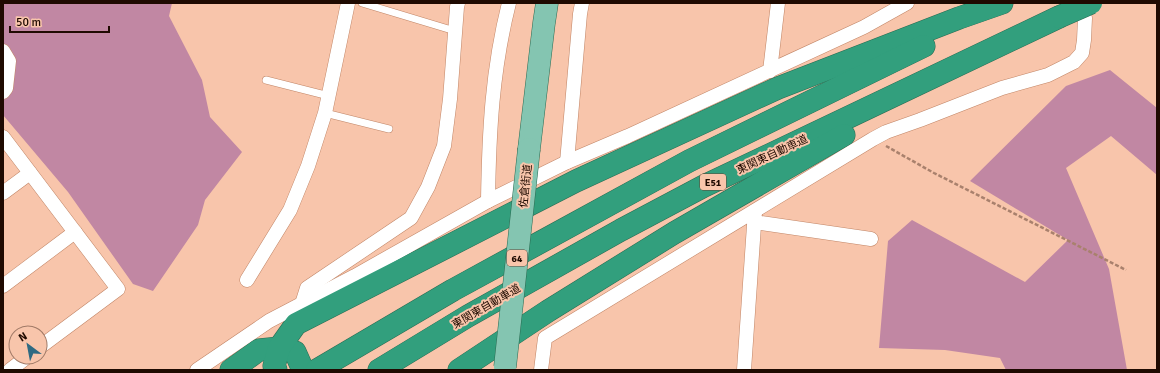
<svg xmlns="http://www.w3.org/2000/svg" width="1160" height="373" font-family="Signika,'Noto Sans JP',sans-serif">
<rect width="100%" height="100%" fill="#f8c5ab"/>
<g fill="#c187a3">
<polygon points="3,3 172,3 169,16 202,80 210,117 242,152 205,200 198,225 153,291 133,284 68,192 3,115"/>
<polygon points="1110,70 1157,108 1157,175 1111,136 1066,168 1109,269 1127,370 1006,370 1000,358 945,350 879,348 888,241 912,220 1025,282 1068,240 970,181 1066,86"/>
</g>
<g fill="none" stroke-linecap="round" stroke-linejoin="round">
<defs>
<g id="lane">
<polyline points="362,3 455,31"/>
<polyline points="266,80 329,96"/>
<polyline points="325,113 389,129"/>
</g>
<g id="street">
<polyline points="3,51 9,61 6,88 3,92"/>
<polyline points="770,71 778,3"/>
<polyline points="3,137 118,289 40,347"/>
<polyline points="567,162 580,14 582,3"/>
<polyline points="3,193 30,173"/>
<path d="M488,201C489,133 492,70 509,3"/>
<polyline points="754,222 871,239"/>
<polyline points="247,280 290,210 308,166 325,113 348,3"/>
<polyline points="3,286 75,232"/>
<polyline points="302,304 307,288 411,218 428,187 444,146 450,99 457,7 458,3"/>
<polyline points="10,370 27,357"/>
<polyline points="197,370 269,321 355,276 488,201 567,162 628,136 864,27 907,3"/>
<polyline points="541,370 545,338 873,139 886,132 920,120 1002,88 1048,75 1074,62 1082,53 1084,40 1085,18 1079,3"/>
<polyline points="744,370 755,211"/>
</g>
<polyline id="primary" points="529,149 544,23 547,3"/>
<g id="highway">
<polyline points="231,370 259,350 279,348 295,352 303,370"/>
<polyline points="276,370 274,366 279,348 296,324 576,181 778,88 959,18 1002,3"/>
<polyline points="317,370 453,290 689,161 924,46"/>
<polyline points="379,370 468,316 621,230 704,186 1059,17"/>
<polyline points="459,370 548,311 674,233 844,135"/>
</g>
</defs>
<use href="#lane" stroke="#c18566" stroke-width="8"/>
<use href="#street" stroke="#c18566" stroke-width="15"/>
<use href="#primary" stroke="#2b6b52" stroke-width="23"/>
<use href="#highway" stroke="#2b6b52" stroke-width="23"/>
<polyline stroke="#a9816d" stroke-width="2.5" stroke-dasharray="4 2" stroke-linecap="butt" points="886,146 934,173 1126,270"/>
<use href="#lane" stroke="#fff" stroke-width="7"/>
<use href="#street" stroke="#fff" stroke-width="14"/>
<use href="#primary" stroke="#84c5b1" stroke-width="22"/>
<use href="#highway" stroke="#329f7d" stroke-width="22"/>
<defs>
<polyline id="primary-bridge" points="505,367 529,149"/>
<polyline id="highway-bridge" points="1059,17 1091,3"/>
</defs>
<use href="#primary-bridge" stroke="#2b6b52" stroke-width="23" stroke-linecap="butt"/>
<use href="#highway-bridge" stroke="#2b6b52" stroke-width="23" stroke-linecap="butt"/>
<use href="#primary-bridge" stroke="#84c5b1" stroke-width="22"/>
<use href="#highway-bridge" stroke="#329f7d" stroke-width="22"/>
</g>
<g text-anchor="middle" stroke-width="4" stroke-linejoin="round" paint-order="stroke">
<g fill="#f8c5ab" stroke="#604234" stroke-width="1">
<rect x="700" y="174" width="26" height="16" rx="3"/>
<rect x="507" y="250" width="20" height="16" rx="3"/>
</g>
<g font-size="10" font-weight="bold" fill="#1f0a01">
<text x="713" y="186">E51</text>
<text x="517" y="262">64</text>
</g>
<g font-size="11" fill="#1f0a01" stroke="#f8c5ab">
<text transform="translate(772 154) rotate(-25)" y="4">東関東自動車道</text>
<text transform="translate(525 186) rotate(-84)" y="4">佐倉街道</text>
<text transform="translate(486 306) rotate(-30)" y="4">東関東自動車道</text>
</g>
</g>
<rect width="1160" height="373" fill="none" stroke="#1f0a01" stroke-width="8"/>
<g transform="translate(28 345) rotate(328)"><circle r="19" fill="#f8c5ab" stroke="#a17a67"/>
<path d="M0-3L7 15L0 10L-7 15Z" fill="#2f6a82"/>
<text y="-6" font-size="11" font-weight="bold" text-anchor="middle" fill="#1f0a01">N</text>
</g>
<path d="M10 26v6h99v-6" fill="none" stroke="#1f0a01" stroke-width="2"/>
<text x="16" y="26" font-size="12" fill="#1f0a01" stroke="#f8c5ab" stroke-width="3" paint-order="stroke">50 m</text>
</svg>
